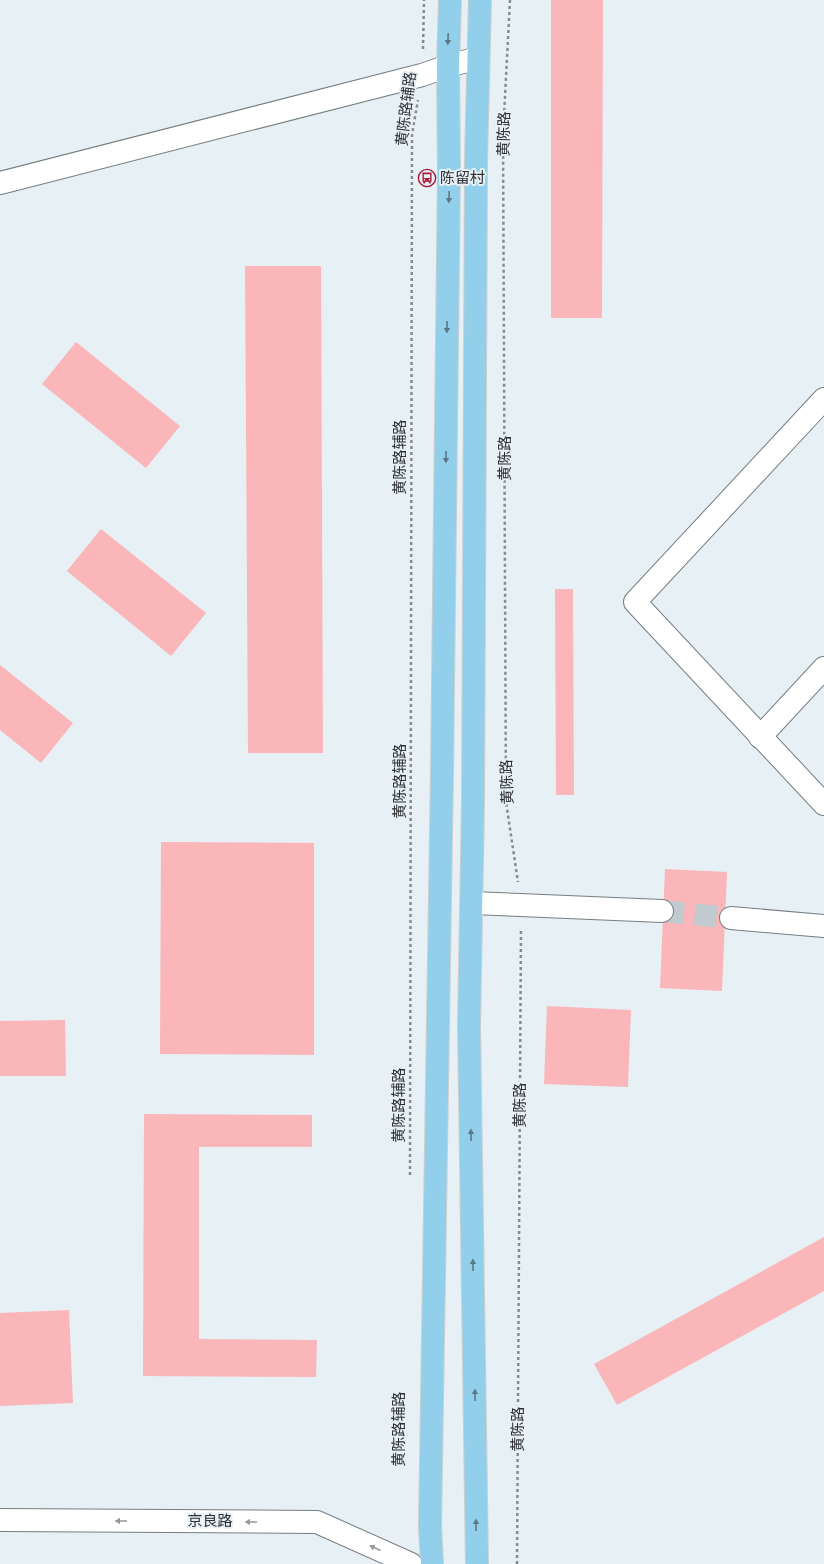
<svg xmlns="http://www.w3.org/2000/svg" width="824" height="1564" font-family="Cabin,'Noto Sans SC',sans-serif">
<rect width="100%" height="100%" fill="#e6f0f5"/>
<g fill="#fbb6b9">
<polygon points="551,0 603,0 602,318 551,318"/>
<polygon points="245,266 321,266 323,753 248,753"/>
<polygon points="76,342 180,426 146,468 42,384"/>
<polygon points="101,529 206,613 171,656 67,571"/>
<polygon points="555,589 573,589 574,795 556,795"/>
<polygon points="0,665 73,723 41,763 0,730"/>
<polygon points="161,842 314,843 314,1055 160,1054"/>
<polygon points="665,869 727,872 722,991 660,988"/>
<polygon points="547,1006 631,1010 628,1087 544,1084"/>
<polygon points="65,1020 66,1076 0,1076 0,1021"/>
<polygon points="144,1114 312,1115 312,1147 199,1147 199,1339 317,1340 316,1377 143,1376"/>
<polygon points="824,1237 824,1291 617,1405 594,1364"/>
<polygon points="69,1310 73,1403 0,1406 0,1313"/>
</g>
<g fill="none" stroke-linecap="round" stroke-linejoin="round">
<polyline stroke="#c1cace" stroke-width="22" stroke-dasharray="22 11" stroke-linecap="butt" points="662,911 731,918"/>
<defs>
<g id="minor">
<polyline points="0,183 422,75 448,66 478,58"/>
<polyline points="824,399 635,602 824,804"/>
<polyline points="760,737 824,668"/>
<polyline points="472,903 662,911"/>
<polyline points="731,918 824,926"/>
<polyline points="0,1520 317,1522 411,1564"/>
</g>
<g id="major">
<polyline points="432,1564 430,1526 442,771 449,171 448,66 450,0"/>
<polyline points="477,1564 469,1026 473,802 476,160 480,0"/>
</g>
</defs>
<use href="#minor" stroke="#757e82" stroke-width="24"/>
<use href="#major" stroke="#cdcece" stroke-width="24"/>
<g stroke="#858b8f" stroke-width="2.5" stroke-dasharray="3 3" stroke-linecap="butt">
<polyline points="510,0 503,135 506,802 518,882"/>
<polyline points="423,49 424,0"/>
<polyline points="410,1175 412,134 418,100"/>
<polyline points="517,1564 521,929"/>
</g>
<use href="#minor" stroke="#fff" stroke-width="22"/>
<use href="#major" stroke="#91cfea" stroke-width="22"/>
</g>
<defs><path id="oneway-solid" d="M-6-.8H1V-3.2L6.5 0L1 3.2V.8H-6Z"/></defs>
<g fill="#5b7885">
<use href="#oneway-solid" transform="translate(448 39) rotate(92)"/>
<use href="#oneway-solid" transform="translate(449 197) rotate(91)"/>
<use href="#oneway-solid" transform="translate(447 327) rotate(91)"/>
<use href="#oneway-solid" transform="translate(446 457) rotate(91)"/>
<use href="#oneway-solid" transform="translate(471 1135) rotate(-91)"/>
<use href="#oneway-solid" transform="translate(473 1265) rotate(-91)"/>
<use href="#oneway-solid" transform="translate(475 1395) rotate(-91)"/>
<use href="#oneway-solid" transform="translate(476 1525) rotate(-91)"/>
</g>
<g fill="#969899">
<use href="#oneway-solid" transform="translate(121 1521) rotate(-180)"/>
<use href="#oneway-solid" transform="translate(251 1522) rotate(-180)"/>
<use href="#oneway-solid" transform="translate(375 1548) rotate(-156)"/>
</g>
<defs>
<symbol id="bus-ring" viewBox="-11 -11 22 22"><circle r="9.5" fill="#e6f0f5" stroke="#ac173a" stroke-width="1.5"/><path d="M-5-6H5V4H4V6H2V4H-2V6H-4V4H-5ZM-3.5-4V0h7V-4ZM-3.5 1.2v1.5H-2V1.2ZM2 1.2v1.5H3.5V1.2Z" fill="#ac173a"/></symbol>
</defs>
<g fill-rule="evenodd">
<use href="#bus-ring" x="417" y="168" width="20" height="20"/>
</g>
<g text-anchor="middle" stroke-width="4" stroke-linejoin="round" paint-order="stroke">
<g font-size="15" fill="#2e3133" stroke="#e6f0f5">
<text transform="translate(406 109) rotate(-83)" y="5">黄陈路辅路</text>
<text transform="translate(504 134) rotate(-89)" y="5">黄陈路</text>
<text transform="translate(400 457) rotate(-90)" y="5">黄陈路辅路</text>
<text transform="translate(505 458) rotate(-90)" y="5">黄陈路</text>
<text transform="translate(400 781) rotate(-90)" y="5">黄陈路辅路</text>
<text transform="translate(507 782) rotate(-92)" y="5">黄陈路</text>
<text transform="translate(399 1105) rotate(-90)" y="5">黄陈路辅路</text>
<text transform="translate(520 1105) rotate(-90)" y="5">黄陈路</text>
<text transform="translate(399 1429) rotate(-90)" y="5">黄陈路辅路</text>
<text transform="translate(518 1429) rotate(-90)" y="5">黄陈路</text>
<text x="210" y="1526">京良路</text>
</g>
<g font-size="15" fill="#2e3133" stroke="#e6f0f5" text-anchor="start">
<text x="440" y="183">陈留村</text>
</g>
</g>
</svg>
